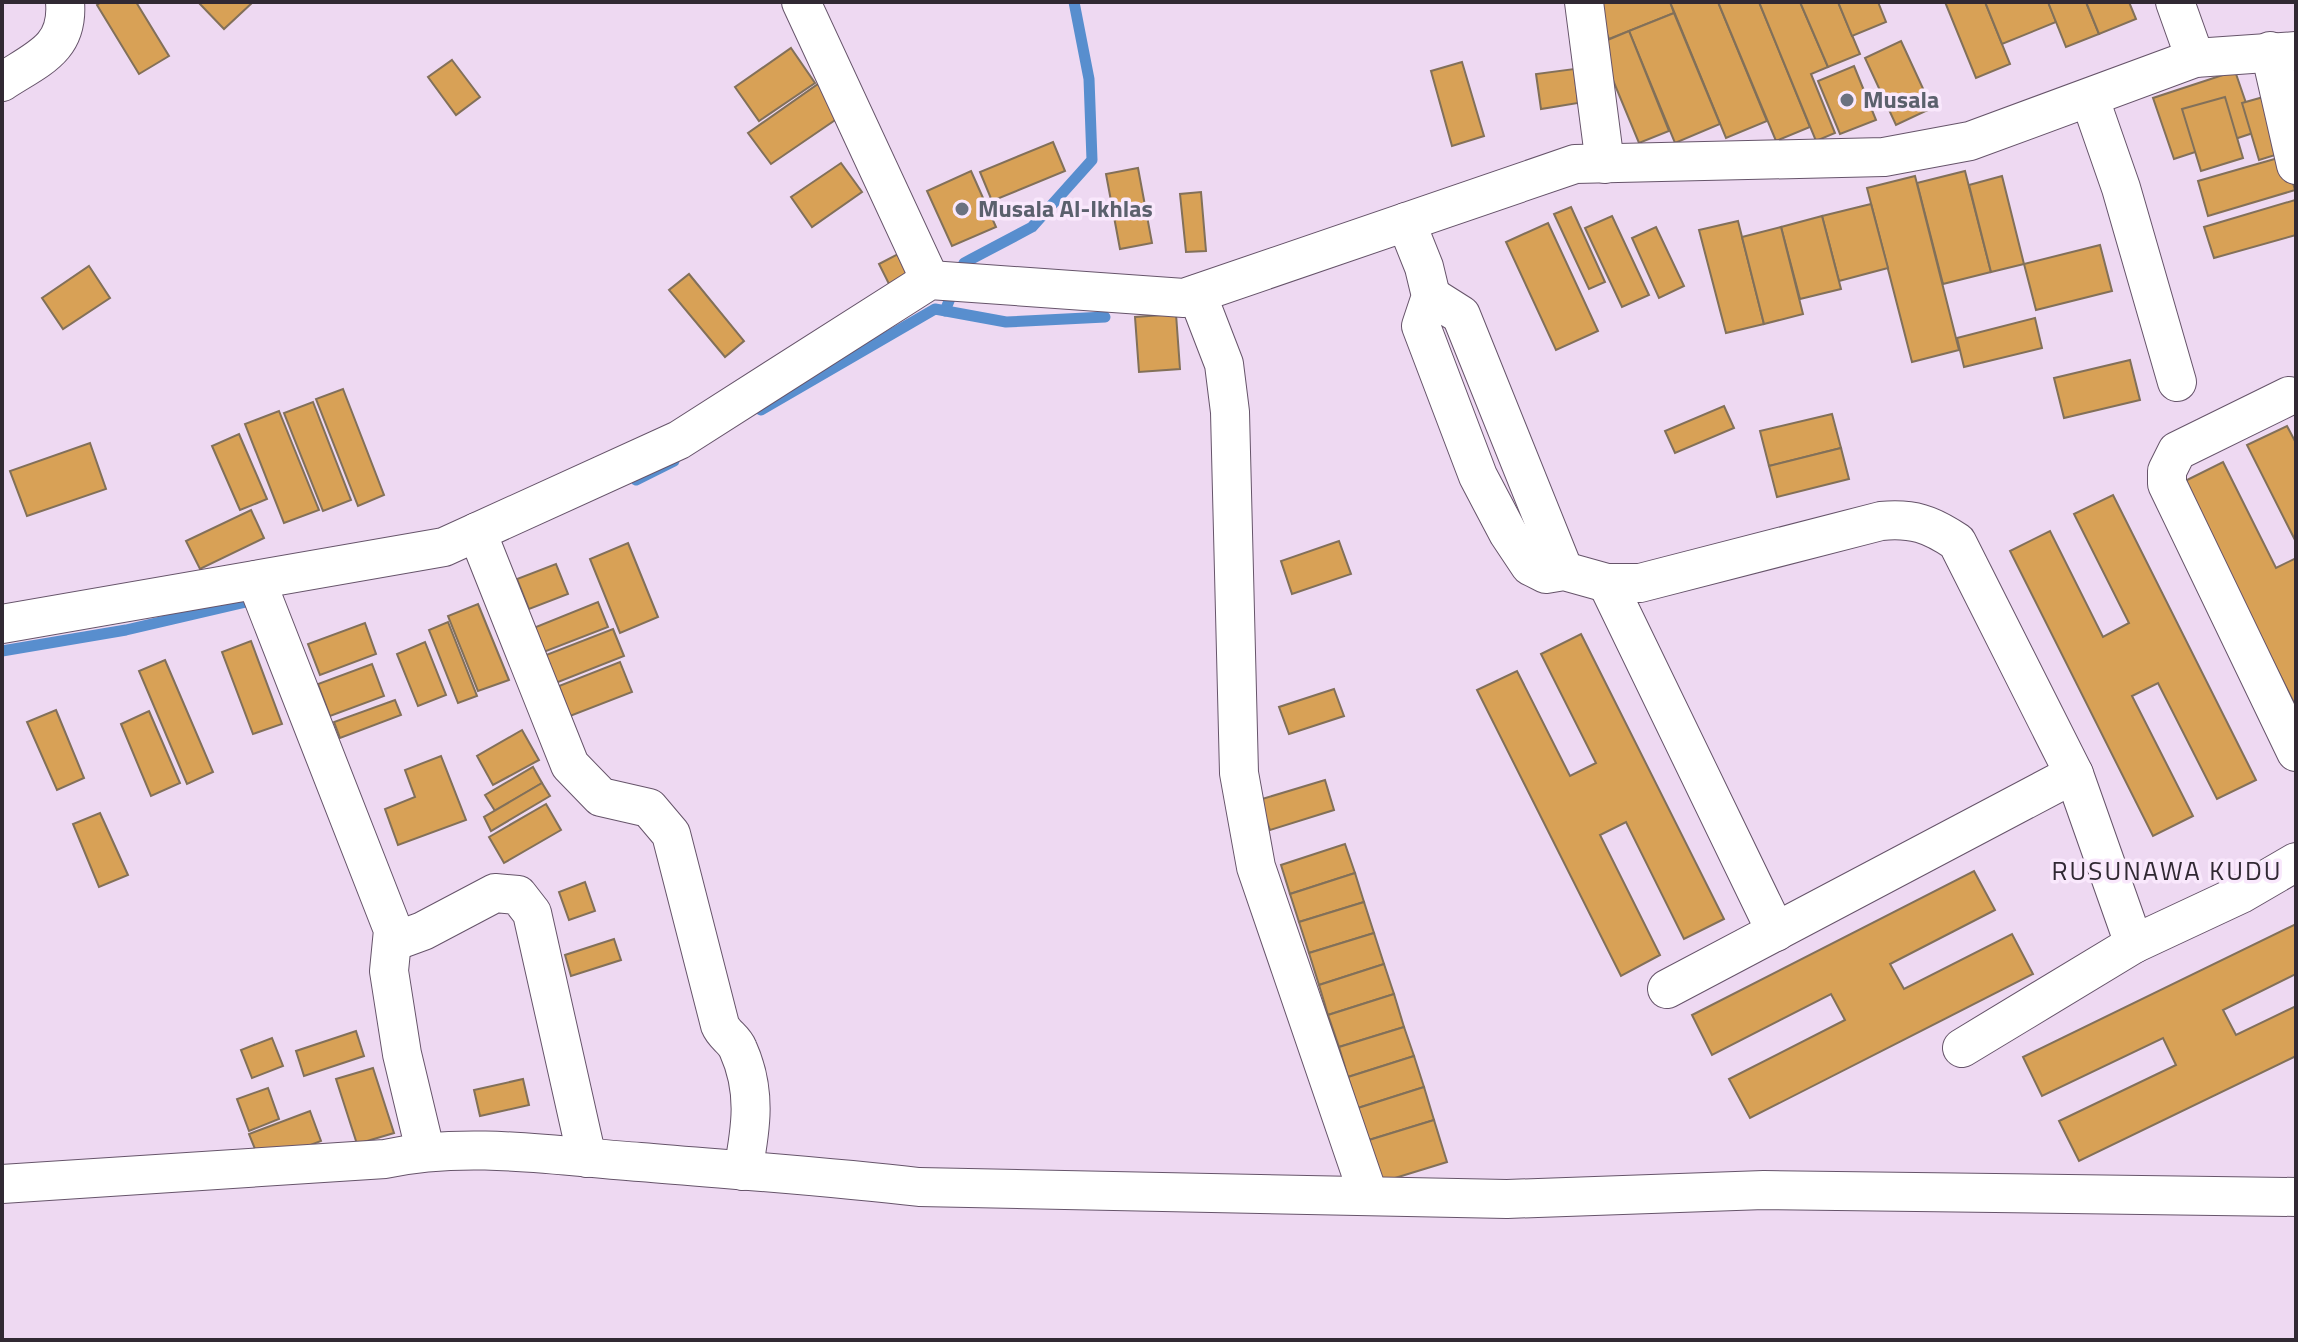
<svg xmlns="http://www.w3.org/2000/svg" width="2298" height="1342" font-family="'Titillium Web',sans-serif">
<rect width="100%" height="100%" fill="#eed9f2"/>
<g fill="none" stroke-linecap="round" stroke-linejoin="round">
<g stroke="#588ece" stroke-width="11">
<polyline points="945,311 964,263 1032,227 1092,160 1089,79 1074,2"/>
<polyline points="761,410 935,309 1006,322 1105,317"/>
<polyline points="636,480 674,461"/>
<polyline points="2,651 126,630 259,599"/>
</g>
</g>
<g fill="#d8a156" stroke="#827059" stroke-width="2">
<polygon points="101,2 136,2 169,56 139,74 97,5"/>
<polygon points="198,2 253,2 224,29"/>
<polygon points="1594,2 1670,2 1674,13 1609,39"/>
<polygon points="1670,2 1718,2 1767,121 1726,138"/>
<polygon points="1718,2 1759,2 1810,127 1776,141"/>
<polygon points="1759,2 1800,2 1828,67 1811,74 1835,133 1816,141"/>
<polygon points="1800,2 1838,2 1860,54 1828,67"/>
<polygon points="1838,2 1878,2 1886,22 1852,36"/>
<polygon points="1945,2 1985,2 2010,64 1976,78"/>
<polygon points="1985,2 2048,2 2056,22 2002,44"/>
<polygon points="2048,2 2086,2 2099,34 2066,47"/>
<polygon points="2086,2 2129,2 2136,19 2099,34"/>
<polygon points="1674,13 1720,124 1675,143 1629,31"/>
<polygon points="1629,31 1669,131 1639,143 1598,44"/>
<polygon points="1901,41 1932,108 1896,125 1865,58"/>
<polygon points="791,48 815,83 759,121 735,87"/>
<polygon points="452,60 480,97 456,115 428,77"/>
<polygon points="1462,62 1484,136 1452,146 1431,71"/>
<polygon points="1854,66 1876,120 1840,134 1818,81"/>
<polygon points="1574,69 1578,103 1541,109 1536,74"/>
<polygon points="2235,71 2256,132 2174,159 2153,98"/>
<polygon points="818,84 841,116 771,164 748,133"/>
<polygon points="2274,94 2291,150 2259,160 2242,103"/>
<polygon points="2225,97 2243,158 2201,171 2182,109"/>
<polygon points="1053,142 1065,171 992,201 980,172"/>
<polygon points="2285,156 2295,190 2208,216 2198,181"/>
<polygon points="841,163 862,192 812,227 791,197"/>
<polygon points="1138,168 1152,243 1120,249 1106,174"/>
<polygon points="971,171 996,227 952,246 927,191"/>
<polygon points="1965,171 1991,272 1943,284 1917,183"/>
<polygon points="1915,176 1959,350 1912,362 1867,188"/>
<polygon points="2002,176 2024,264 1991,272 1969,185"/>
<polygon points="1201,192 1206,251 1186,252 1180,194"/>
<polygon points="2295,200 2296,235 2214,258 2204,227"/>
<polygon points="1871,204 1888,268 1839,281 1822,216"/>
<polygon points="1571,207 1605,282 1589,289 1554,214"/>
<polygon points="1612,216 1649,295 1622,307 1585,228"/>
<polygon points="1822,216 1841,289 1800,299 1781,227"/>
<polygon points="1738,221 1764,324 1726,333 1699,230"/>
<polygon points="1548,223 1598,331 1556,350 1506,242"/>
<polygon points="1656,227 1684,286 1659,298 1632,238"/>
<polygon points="1781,227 1803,314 1764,324 1742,237"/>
<polygon points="2100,245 2112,291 2036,310 2024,264"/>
<polygon points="902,252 915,278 892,290 879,264"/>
<polygon points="89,266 110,298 63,329 42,298"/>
<polygon points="689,274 744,341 725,357 669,290"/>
<polygon points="1176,314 1180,369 1139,372 1135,317"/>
<polygon points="2035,318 2042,348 1964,367 1957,338"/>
<polygon points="2130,360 2140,400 2064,418 2054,378"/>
<polygon points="343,389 384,495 358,506 316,399"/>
<polygon points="313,402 351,500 323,511 284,413"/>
<polygon points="1724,406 1734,428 1675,453 1665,431"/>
<polygon points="279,411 319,510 284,523 245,424"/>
<polygon points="1832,414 1841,448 1769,466 1760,431"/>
<polygon points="2287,426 2296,443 2296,542 2247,445"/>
<polygon points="239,434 267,499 240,510 212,446"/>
<polygon points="90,443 106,489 27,516 10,471"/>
<polygon points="1841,448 1849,479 1777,497 1769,466"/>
<polygon points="2223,462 2276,568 2296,558 2296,707 2183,482"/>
<polygon points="2113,495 2256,780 2217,799 2158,683 2132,696 2193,816 2153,836 2010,551 2050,531 2103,637 2129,623 2074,514"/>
<polygon points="251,510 264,538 200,569 186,541"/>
<polygon points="1339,541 1351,574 1292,594 1281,561"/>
<polygon points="628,543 658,617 620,633 590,559"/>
<polygon points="556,564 568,594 529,609 517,579"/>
<polygon points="598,602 608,627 541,653 531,629"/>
<polygon points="478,604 509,680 478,691 448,616"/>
<polygon points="448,622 477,696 458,703 429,630"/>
<polygon points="365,623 376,654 320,675 308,644"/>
<polygon points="613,629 624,656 553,684 541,657"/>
<polygon points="1581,634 1724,919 1684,939 1626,822 1600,835 1660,955 1621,976 1477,690 1517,671 1570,776 1596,763 1541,654"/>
<polygon points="251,641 282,724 253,734 222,652"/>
<polygon points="425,642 446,695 418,706 397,654"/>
<polygon points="165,660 213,772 187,784 139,671"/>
<polygon points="620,662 632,692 570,716 559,686"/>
<polygon points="372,664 384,696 330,716 318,684"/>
<polygon points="1334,689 1344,716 1289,734 1279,707"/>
<polygon points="395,700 401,715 340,738 334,722"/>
<polygon points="56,710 84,778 57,790 27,722"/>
<polygon points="149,711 180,783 151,796 121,724"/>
<polygon points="522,730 539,760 493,785 477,756"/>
<polygon points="441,756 466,820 398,845 385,809 415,797 405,770"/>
<polygon points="533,767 542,783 495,811 485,795"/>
<polygon points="1325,780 1334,810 1270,830 1259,800"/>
<polygon points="542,783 550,796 491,831 484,817"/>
<polygon points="546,804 561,830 504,863 489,837"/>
<polygon points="100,813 128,875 99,887 73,824"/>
<polygon points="1345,844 1355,873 1290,894 1281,865"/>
<polygon points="1974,871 1995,910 1890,964 1904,989 2012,934 2033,974 1750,1118 1729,1079 1845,1020 1831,994 1712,1055 1692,1015"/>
<polygon points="1355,873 1364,902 1299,922 1290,894"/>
<polygon points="585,882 595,911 569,920 559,892"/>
<polygon points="1364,902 1374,933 1309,953 1299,922"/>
<polygon points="2296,924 2296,974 2223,1010 2236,1035 2296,1006 2296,1056 2079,1161 2059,1121 2176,1065 2163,1038 2042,1096 2023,1057"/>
<polygon points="1374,933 1384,964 1319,985 1309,953"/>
<polygon points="614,939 621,960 571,976 565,955"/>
<polygon points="1384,964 1394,994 1328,1015 1319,985"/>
<polygon points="1394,994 1404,1027 1339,1047 1328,1015"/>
<polygon points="1404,1027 1414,1056 1348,1077 1339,1047"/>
<polygon points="356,1031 364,1056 304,1076 296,1051"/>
<polygon points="272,1038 283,1066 252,1078 241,1050"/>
<polygon points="1414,1056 1424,1087 1358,1108 1348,1077"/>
<polygon points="373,1068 394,1133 357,1144 336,1079"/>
<polygon points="523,1079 529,1105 480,1116 474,1090"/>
<polygon points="1424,1087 1434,1120 1369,1140 1358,1108"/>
<polygon points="268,1088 279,1119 249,1131 237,1099"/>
<polygon points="310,1111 321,1141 261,1164 249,1134"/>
<polygon points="1434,1120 1447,1162 1382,1182 1369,1140"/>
</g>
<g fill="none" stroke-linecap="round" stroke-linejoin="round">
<defs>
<g id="minor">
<polyline points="801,2 930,280"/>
<polyline points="1584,2 1605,164"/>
<polyline points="2175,2 2195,58"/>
<polyline points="2270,51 2296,165"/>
<path d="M2,82C37,59 69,49 65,2"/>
<polyline points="2090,99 2121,188 2177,382"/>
<path d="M1406,222L1424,267L1431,296L1421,326L1478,476L1508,533L1530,566L1546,574L1564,571L1607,583H1640L1881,521C1913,518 1930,524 1957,542L2074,774L2134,944L1962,1048"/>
<polyline points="1197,294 1224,364 1230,412 1239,773 1256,867 1368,1194"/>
<polyline points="1431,296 1461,315 1564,571"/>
<polyline points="2289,396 2177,451 2167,471 2167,484 2296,752"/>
<path d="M477,532L570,765L601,797L649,808L671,834L720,1025C724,1035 734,1039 738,1049C757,1091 751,1128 743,1171"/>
<polyline points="256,580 393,930 389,971 402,1054 425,1150"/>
<polyline points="1607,583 1776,932"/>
<polyline points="2,624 444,547 679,440 930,280 1184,298 1575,164 1884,157 1970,141 2195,58 2296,51"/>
<polyline points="393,942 423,931 495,893 518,895 532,913 587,1158"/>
<polyline points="2134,944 2241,894 2296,862"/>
<polyline points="1667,989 2074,774"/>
<path d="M2,1184L385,1159C466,1141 557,1156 640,1162C733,1170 826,1176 919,1187L1507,1199L1764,1190L2296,1197"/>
</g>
</defs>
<use href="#minor" stroke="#66546a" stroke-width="40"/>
<use href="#minor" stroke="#fff" stroke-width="38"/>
</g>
<g fill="#6b7280" stroke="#f9e8fc" stroke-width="3">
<circle cx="1847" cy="100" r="8"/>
<circle cx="962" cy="209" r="8"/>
</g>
<g text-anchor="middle" stroke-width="7" stroke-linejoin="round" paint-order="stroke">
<g font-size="24" font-weight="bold" fill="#5b616d" stroke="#f9e8fc" text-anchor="start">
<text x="1863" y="108">Musala</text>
<text x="978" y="217">Musala Al-Ikhlas</text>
</g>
<g font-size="26" letter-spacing="2" fill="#312933" stroke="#f9e8fc">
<text x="2167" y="880">RUSUNAWA KUDU</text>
</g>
</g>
<rect width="2298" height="1342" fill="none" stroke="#312933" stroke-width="8"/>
</svg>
